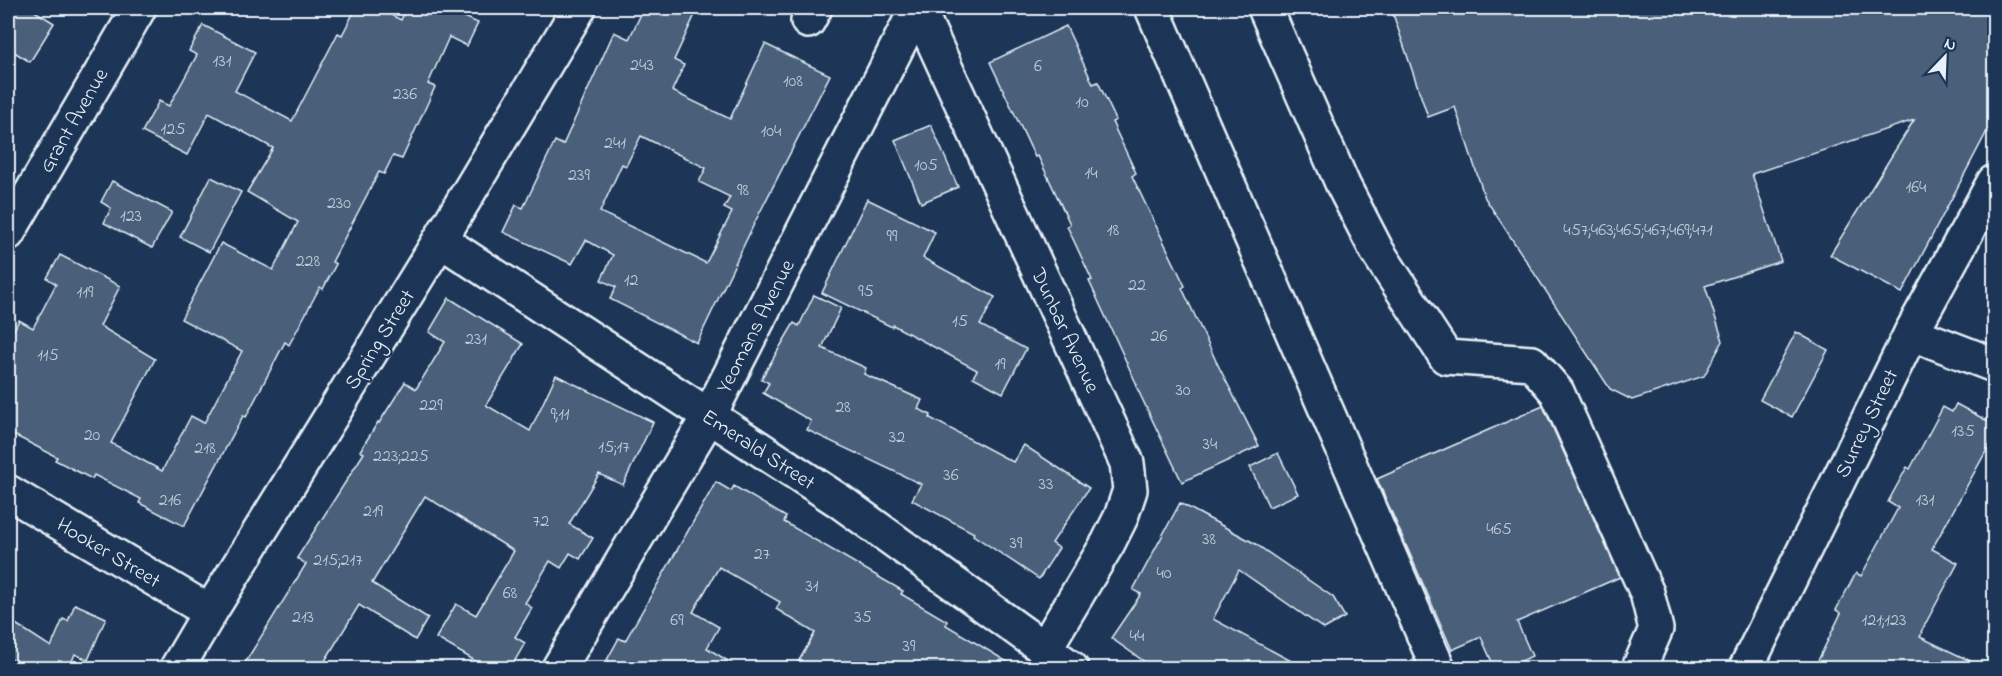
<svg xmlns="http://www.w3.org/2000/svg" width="2002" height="676" font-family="'Indie Flower',sans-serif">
<rect width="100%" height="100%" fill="#1d3557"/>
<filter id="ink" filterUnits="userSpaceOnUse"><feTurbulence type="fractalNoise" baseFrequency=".0167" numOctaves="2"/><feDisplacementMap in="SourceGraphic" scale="12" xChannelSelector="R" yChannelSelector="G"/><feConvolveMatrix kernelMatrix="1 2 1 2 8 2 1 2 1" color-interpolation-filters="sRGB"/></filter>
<g filter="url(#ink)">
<g fill="#495e7a" stroke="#e8f1f8" stroke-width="1.5" fill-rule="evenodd">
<polygon points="8,8 30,8 54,23 30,62 8,48"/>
<polygon points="356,8 377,8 401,20 406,8 445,8 478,23 467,46 449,37 428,84 435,87 402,159 393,156 384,174 379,172 332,262 336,264 323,289 320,287 289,345 285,342 246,417 243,416 184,526 139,503 141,499 94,475 92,479 55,460 57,457 8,432 8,342 19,320 33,328 56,284 47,278 60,255 120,286 100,326 155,359 111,443 162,471 191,416 204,423 242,351 181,319 221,243 273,270 298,222 247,192 273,148 209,113 187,155 142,132 159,101 169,106 197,55 189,51 203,25 255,52 235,91 292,121 338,33 342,35"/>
<path d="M644,8H698L674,60L684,65L672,91L730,119L765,44L830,75L755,222L697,343L610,299L616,287L601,280L613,255L586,240L572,264L503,232L516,205L523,208L555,141L563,145L614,32L629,39ZM641,136L706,168L699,182L730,197L724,208L732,212L706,263L600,212L622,164L626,166Z"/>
<polygon points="1391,8 1995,8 1995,116 1902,293 1830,255 1914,120 1752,174 1781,261 1705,286 1723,341 1704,376 1632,400 1610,389 1485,198 1455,107 1428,117"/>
<polygon points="1066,26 1093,84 1098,82 1116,120 1112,122 1136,173 1132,176 1185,286 1182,288 1216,361 1259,446 1182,482 1136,386 1137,385 1089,281 1092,280 1067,226 1070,224 1038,156 1035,157 990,62"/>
<polygon points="931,125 958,187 921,203 895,140"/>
<polygon points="211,177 241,192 209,252 180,237"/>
<polygon points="112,181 172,212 152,248 104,223 111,208 101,202"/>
<polygon points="867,199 935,232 923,258 995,297 980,325 1026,349 1003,393 973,377 977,370 893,325 892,327 822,293"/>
<polygon points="814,295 841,308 822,348 866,368 864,374 922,400 918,409 931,415 930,418 1013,462 1024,445 1089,488 1052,543 1059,548 1039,579 973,535 974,533 912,500 921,484 807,430 811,421 763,393 769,383 761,379 794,323 799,326"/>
<polygon points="449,298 523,344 486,405 530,431 556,375 653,422 623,485 599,474 569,524 593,538 580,559 570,553 561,568 550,561 525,603 532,608 515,637 525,643 510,669 489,669 436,638 456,604 476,615 514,551 425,496 372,583 428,618 415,640 359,605 320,669 241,669 306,564 297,558 364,453 360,451 378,422 379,423 405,382 416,389 445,342 429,332"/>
<polygon points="1796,332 1828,350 1792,417 1760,400"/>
<polygon points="1956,404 1995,425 1995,435 1932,549 1958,563 1921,632 1922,633 1920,637 1987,669 1814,669 1841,613 1836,610 1856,573 1861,576 1898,508 1888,502 1907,467 1910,469 1943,407 1952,412"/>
<polygon points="1543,406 1620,577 1517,622 1532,656 1505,669 1495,669 1481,637 1452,650 1377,479"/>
<polygon points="1278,453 1298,494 1269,507 1250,467"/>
<polygon points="716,482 731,491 734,486 786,517 784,522 903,591 901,594 947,621 946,625 1019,669 794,669 815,633 776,609 780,602 719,567 693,612 719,627 707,648 741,669 610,669 613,663 607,660 619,638 625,641"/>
<polygon points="1180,503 1254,543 1333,597 1345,617 1324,629 1239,570 1213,619 1306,669 1155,669 1111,638 1141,594 1133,590"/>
<polygon points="75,604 106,618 88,660 75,654 72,661 83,669 26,669 8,657 8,619 51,647 63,619 68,621"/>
</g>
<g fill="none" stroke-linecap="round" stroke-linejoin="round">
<defs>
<g id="minor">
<polyline points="918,8 1127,463 1130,490 1121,517 1108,543 1044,650"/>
<polyline points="1152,8 1438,668"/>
<polyline points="1265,8 1343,185 1377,251 1446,357 1532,363 1557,392 1647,593 1656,629 1639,668"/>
<polyline points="808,21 815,8"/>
<polyline points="8,233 139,8"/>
<polyline points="440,240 841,502 1071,668"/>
<polyline points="1911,333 1994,365"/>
<polyline points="8,492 210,612"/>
<polyline points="177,668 210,612 440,240 579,8"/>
<polyline points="559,668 709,416 917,8"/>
<polyline points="1746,668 1911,333 1994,182"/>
</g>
</defs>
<use href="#minor" stroke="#e8f1f8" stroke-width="38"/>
<use href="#minor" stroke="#1d3557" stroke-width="33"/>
</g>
</g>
<g text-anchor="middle" stroke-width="4.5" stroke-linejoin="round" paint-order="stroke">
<g font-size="18" fill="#c0ccd8">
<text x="222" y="66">131</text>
<text x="642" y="70">243</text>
<text x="1038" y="71">6</text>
<text x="793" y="86">108</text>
<text x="405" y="99">236</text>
<text x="1082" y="107">10</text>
<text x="173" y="134">125</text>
<text x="771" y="136">104</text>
<text x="615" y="148">241</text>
<text x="926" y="170">105</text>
<text x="1091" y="178">14</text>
<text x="579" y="180">239</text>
<text x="1916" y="192">164</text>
<text x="743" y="195">98</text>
<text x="339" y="208">230</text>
<text x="131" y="221">123</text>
<text x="1113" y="235">18</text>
<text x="1638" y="235">457;463;465;467;469;471</text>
<text x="892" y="241">99</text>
<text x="308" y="266">228</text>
<text x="631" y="285">12</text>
<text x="1137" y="290">22</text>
<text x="866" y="296">95</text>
<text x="85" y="297">119</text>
<text x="960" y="326">15</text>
<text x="1159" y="341">26</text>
<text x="476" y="344">231</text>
<text x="48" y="360">115</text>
<text x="1000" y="369">19</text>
<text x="1183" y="395">30</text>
<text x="431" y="410">229</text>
<text x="843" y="412">28</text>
<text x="560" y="419">9;11</text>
<text x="1963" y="436">135</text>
<text x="92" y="440">20</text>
<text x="897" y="442">32</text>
<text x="1210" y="449">34</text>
<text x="614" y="452">15;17</text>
<text x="205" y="453">218</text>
<text x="401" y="461">223;225</text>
<text x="951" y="480">36</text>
<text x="1046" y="489">33</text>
<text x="170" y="505">216</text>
<text x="1925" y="505">131</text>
<text x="373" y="516">219</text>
<text x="541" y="526">72</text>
<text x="1499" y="534">465</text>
<text x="1209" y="544">38</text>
<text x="1016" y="548">39</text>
<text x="762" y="559">27</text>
<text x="338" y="565">215;217</text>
<text x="1164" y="578">40</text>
<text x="812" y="591">31</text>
<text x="510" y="598">68</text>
<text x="303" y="622">213</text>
<text x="863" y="622">35</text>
<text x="677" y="625">69</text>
<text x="1884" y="625">121;123</text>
<text x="1137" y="641">44</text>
<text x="909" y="651">39</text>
</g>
<g font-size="21" fill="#e8f1f8" stroke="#1d3557">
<text transform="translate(73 120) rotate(-60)" y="7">Grant Avenue</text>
<text transform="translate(755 326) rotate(-63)" y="7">Yeomans Avenue</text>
<text transform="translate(1066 330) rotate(65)" y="7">Dunbar Avenue</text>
<text transform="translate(379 339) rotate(-58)" y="7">Spring Street</text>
<text transform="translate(1866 423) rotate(-64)" y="7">Surrey Street</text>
<text transform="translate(759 449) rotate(33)" y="7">Emerald Street</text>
<text transform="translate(109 552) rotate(31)" y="7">Hooker Street</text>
</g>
</g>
<rect width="2002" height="676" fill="none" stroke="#1d3557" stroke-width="30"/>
<rect x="15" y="15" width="1972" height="646" fill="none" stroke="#e8f1f8" stroke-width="2" filter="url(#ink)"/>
<g transform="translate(1945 57) rotate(23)" stroke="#1d3557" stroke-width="4.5" paint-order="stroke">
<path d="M0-4.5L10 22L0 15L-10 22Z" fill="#e8f1f8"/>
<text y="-9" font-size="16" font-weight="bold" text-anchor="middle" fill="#e8f1f8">N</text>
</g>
</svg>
